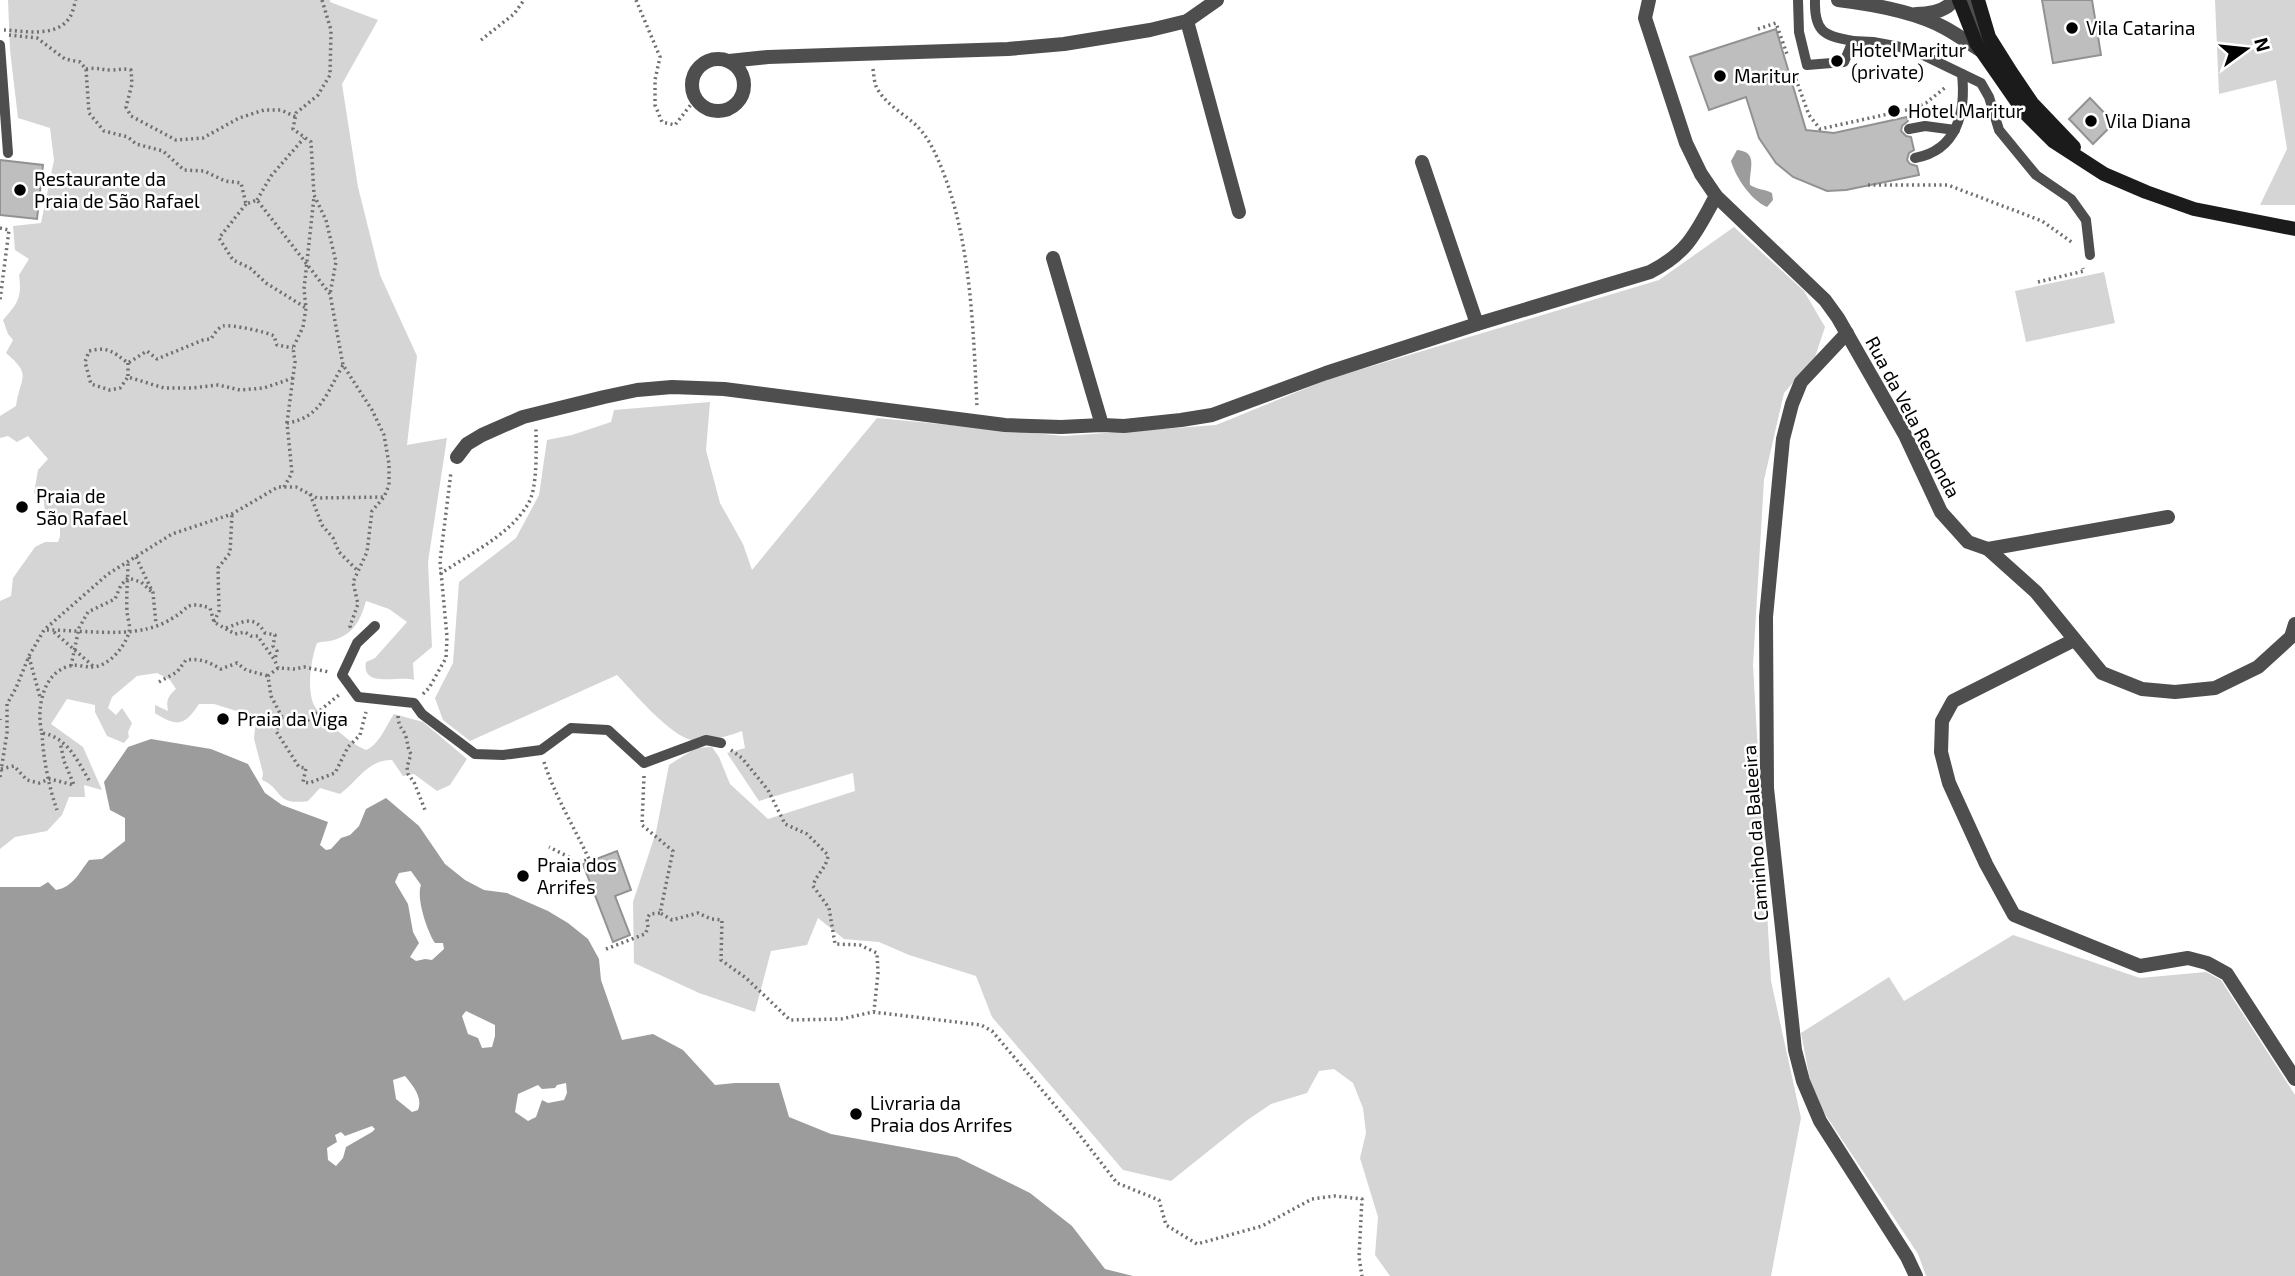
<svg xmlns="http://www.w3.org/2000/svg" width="2295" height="1276" font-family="'Exo 2',sans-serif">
<rect width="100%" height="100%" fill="#fff"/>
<g fill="#d5d5d5">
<path d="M8,0H330V2L378,20L342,84L358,187L380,275L417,356L407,445L447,438L428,562L432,647L413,663L414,680C399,675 361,689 366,662L375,658L407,622L389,609L366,601C361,619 354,634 334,640C328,642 323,641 317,643C311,659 307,686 313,703C318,716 352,745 366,750C379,745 386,726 394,714L423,722L467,759L450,785L437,791L414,774L403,776L392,760C367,760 359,780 340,794L320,788L308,801C274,806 283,788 262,780L263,773L254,739L256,717L214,704H199C185,725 178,728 155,713V705L168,711C166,700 168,696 176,689L170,680L157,673L137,676L112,697L108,708L116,715L122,708L132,723L128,732L129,737L124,743L107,736L95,712V705L67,699L51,724L83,747L102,790L84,785L85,797H69L62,815L47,831L15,837L0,849V601L11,596L13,578L35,547L45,542H58L60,536V526C49,519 44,514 44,501L34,493L38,470L48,459L28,436L17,442L8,436L0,438V416L16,406C20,376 33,376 6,353L13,340L8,334L3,320C18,303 22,298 19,275L29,259L15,250L13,226L41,223L54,160L50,128L18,118L10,50Z"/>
<polygon points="2215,0 2295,0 2295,205 2260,205 2287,149 2276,80 2219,94"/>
<path d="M1734,227L1804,291L1825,327L1815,357L1784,393L1764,480L1753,665L1771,981L1801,1118L1771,1276H1390L1375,1255L1378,1217L1360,1158L1366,1133L1363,1108L1353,1083L1334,1069L1319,1071L1307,1093L1271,1104L1246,1121L1171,1181L1123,1170L992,1017L976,976L909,955L879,942L844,939L818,918L807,945L771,951L755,1012L699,993L634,963L633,902L656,832L669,765L696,748L712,747L719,757L730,784L768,819L855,791L853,773L759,801L727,753L745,748L742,731C729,736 701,744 688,739C665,730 634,693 617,675L470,741L443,720L435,698L453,663L459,582L516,538L539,495L547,440L572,435L611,422L614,410L710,402L706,450L720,503L743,544L752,570L877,418L1064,436L1216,425L1329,379L1659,280Z"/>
<polygon points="2104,272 2115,323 2026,342 2015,291"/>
<polygon points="2013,935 2140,978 2206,972 2221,980 2295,1095 2295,1276 1926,1276 1918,1254 1821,1108 1810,1080 1801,1033 1889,977 1904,1001"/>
</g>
<g fill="#9c9c9c" fill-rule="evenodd">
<path d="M1737,150C1759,152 1749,169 1750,185C1758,190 1765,189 1772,193L1773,200L1767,207C1751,200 1736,178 1731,161Z"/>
<path d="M151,739L211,749L248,764L265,793L282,805L328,822L320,845L326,850L331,849L341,838L350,835L359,826L366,809L386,798L419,826L445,864L465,880L484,890L507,893L548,911L568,923L588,939L599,959L601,980L622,1040L653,1034L683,1050L715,1085L735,1083H779L789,1117L831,1134L957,1157L1030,1193L1072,1226L1105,1269L1133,1276H0V887H40L48,882L56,890C73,887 79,873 89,860L102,859L125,841V818L110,810L104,782L128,747ZM411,871L421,885C416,898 427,931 435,943H443L444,949L432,960L425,959L416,961L410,957L419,943L413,932L408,904L395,882L399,873ZM466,1011L495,1025V1036L492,1047L482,1048L478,1038L468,1034L462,1016ZM405,1076C413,1086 423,1097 418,1110L412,1112L396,1099L393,1080ZM566,1083L567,1093L564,1100L548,1103L542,1100L536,1117L528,1121L515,1112L518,1094L538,1085L542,1089L555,1088L557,1085ZM372,1126L375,1129L372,1132L346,1147L343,1158L336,1166L328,1160L327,1148L337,1142L335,1135L341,1132L345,1136Z"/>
</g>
<g fill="#bebebe" stroke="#929292" stroke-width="2">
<polygon points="2042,0 2092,0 2101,55 2053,63"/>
<polygon points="1776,29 1806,130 1834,133 1907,117 1908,121 1902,126 1901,131 1906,136 1911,137 1914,150 1909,153 1907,160 1910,164 1917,166 1919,175 1846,190 1827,191 1793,177 1776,163 1759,138 1746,97 1709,110 1690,57"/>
<polygon points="2090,98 2114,123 2093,144 2069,119"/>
<polygon points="0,160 43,165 37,219 0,215"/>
<polygon points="617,851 631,890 615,896 630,935 613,942 583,864"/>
</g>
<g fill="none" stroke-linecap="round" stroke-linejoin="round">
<g stroke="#707070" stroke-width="3.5" stroke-dasharray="2 3.5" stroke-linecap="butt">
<polyline points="322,0 331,30 330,75 318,95 296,113 293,129 311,142 314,195 326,220 336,262 330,294"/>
<polyline points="636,0 660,57 655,80 655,105 662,122 675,125 696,98"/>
<polyline points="1758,29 1776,23 1788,57"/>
<path d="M4,30C25,31 57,38 70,17C73,12 74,5 76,0"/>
<polyline points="9,35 37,38 65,59 80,62 86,69 89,113 104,131 128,137 136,144 163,151 184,170 204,171 225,181 241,183 246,204 257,200 330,294 343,365 372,410 384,435 389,464 389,485 384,497 372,511 367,552 353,582 358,604 350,626 351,629"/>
<polyline points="481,40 514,14 524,0"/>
<path d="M86,69C99,67 101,70 111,70C119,70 123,68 131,70L132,84L126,107L131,116L176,140L203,138L239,118L264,110H281L296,117"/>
<path d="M873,69C874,76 874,84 878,90C887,105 904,114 917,126C924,133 931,144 935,153C971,229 973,325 977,407"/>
<polyline points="1794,74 1809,115 1820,129 1911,109 1926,103 1947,86"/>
<polyline points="1868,185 1948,185 2042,221 2073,243"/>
<polyline points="257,200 271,176 304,138"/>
<polyline points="246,204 219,238 233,260 250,268 266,283 306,308"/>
<polyline points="0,228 9,230 0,300"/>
<polyline points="2038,282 2084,271 2083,268"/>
<polyline points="128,363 128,377"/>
<path d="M293,378L264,388L240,390L218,385L192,388H164L128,377L120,388L110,390L91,384L85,362L89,351C108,346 113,352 128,363L147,351L157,359L203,340L211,339C214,334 218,328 223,326C230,324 267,332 274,336L277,345L293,348"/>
<polyline points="287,423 295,362 293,348 303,327 306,308 304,289 314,197"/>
<path d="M284,487L292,473L287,423C321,418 327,392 343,365"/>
<polyline points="310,494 322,525 333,538 339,552 358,571"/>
<polyline points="136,557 153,593 156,624"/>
<path d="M440,574C469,554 510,535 528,504C538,488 536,447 536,429"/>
<polyline points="214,622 219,611 218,568 230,553 232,514"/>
<path d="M226,628C243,622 254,614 265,633L275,635L273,646L277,651L275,659"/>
<path d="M47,630C76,630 119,636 146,629C153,628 165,623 171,619C190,609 184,600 210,608L214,622L235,634L245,632L251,636H258C264,647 274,656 278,668L295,669L304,667L329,672"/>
<polyline points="54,632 93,666"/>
<polyline points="29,657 40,697"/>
<polyline points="71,666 79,628 88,612 115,599 121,585 128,578 141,582 153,593"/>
<polyline points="278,668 268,676 271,696 282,717 307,721 340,694"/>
<path d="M159,682L177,672L186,660C200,658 209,662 221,669L237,663L246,670L268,676"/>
<polyline points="423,694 429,688 446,658 447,637 440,561 451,472"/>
<path d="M398,716C399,730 403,727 406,737C408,743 407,747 411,754L407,767L408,774L414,782L425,810"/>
<polyline points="282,717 276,731 299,767 306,768 303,782 309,783 335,773 348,747 360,735 366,712"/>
<polyline points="0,719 0,720"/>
<path d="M42,733C43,757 49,788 57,810"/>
<path d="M731,750L742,758L768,790L785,824L807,834L828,855C827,868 816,874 813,886L829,908L835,944L860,945L877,953L878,973L874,1011"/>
<path d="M544,762C555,796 574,827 589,859L574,865L569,857L549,847"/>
<polyline points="1,769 14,766 27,780 39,783 50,779 74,785 64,761 60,742"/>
<polyline points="644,776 642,825 673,851 660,913 672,920 698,913 711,919 722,920 721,960 746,978 790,1020 841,1019 873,1012 981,1025 992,1031 1075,1129 1117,1183 1159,1200 1166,1225 1197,1244 1262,1226 1312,1199 1335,1196 1362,1199 1359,1257 1362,1276"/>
<polyline points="0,777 7,733 7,704 16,688 29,656 44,630 108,574 172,534 232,514 278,487 296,487 317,498 384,497"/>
<path d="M89,780C77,760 67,737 42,733C36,711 42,672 70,666C77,664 85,667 92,667C108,667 125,647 129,632C131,626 127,617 127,611C126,594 128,578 128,562"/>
<polyline points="606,949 645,934 648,928 647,918 650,914 660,913"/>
</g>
<g stroke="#4e4e4e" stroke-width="10">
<path d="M1798,0L1799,32L1807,65L1844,62L1853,41C1824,36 1814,32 1815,0"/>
<polyline points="1853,41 1873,42 1900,47 1923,55 1981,83 1989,97 1999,130 2036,175 2071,199 2086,220 2090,255"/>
<polyline points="0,45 8,153"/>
<polyline points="1909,129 1925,126 1955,130"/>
<path d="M1915,158C1958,150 1966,111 1962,74"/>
<polyline points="375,626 357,643 342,675 358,697 414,703 422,714 475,754 503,755 541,750 571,728 608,730 644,763 706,740 721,743"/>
</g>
<g stroke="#4e4e4e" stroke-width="14">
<polyline points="1649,0 1645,18 1686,143 1701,174 1716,196 1825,300 1838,318 1905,435 1941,512 1968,542 1988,549 2036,592 2102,673 2142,689 2175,692 2215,688 2258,667 2291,637 2295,624"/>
<path d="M1838,0C1871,4 1916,12 1945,28C1958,35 1970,44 1983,52"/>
<polyline points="1967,0 1978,30 1993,47"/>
<path d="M1916,14C1929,14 1945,12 1954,0"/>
<polyline points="1187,21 1239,212"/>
<circle cx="718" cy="85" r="26"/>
<polyline points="729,61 768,57 1008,49 1064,44 1150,30 1187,21 1217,0"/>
<path d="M1422,162L1477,324L1650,272C1689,252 1696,232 1716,196"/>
<polyline points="1053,258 1102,425"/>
<polyline points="1847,333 1801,382 1792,404 1783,439 1766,617 1767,788 1795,1050 1803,1081 1820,1121 1907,1257 1916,1276"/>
<polyline points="457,457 467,444 482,435 523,417 604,397 637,390 672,387 724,389 1005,425 1061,427 1102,425 1124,426 1181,420 1212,415 1326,373 1477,324"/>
<polyline points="1988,549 2168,517"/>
<polyline points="2074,640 1953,701 1942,721 1941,752 1949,783 1986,864 2014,915 2140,966 2188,958 2207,963 2227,974 2295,1079"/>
</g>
<g stroke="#1b1b1b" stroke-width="14">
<polyline points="1959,0 1976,43 2024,112 2053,141 2104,174 2146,192 2194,209 2295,229"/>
<polyline points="1978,0 1989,37 2011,72 2032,103 2074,147"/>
</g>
</g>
<g fill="#000" stroke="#fff" stroke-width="2.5">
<circle cx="2072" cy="28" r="7"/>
<circle cx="1837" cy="61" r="7"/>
<circle cx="1720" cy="76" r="7"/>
<circle cx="1894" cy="111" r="7"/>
<circle cx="2091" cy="121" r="7"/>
<circle cx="20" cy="190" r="7"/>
<circle cx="22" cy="507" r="7"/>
<circle cx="223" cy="719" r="7"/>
<circle cx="523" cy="876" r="7"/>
<circle cx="856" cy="1114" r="7"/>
</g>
<g text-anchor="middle" stroke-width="5" stroke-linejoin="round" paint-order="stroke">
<g font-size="19" fill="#000" stroke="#fff" text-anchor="start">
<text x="2086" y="35">Vila Catarina</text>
<text x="1851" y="57">Hotel Maritur<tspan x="1851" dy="22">(private)</tspan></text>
<text x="1734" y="83">Maritur</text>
<text x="1908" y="118">Hotel Maritur</text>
<text x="2105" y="128">Vila Diana</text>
<text x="34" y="186">Restaurante da<tspan x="34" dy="22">Praia de São Rafael</tspan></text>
<text x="36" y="503">Praia de<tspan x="36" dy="22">São Rafael</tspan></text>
<text x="237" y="726">Praia da Viga</text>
<text x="537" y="872">Praia dos<tspan x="537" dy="22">Arrifes</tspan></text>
<text x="870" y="1110">Livraria da<tspan x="870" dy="22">Praia dos Arrifes</tspan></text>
</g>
<g font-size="19" fill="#000" stroke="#fff">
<text transform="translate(1913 417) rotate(62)" y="7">Rua da Vela Redonda</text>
<text transform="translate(1755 833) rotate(-94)" y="7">Caminho da Baleeira</text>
</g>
</g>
<g transform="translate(2246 49) rotate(75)" stroke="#ffffff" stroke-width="5" paint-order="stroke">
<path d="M0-5L12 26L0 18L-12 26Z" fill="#000000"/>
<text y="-10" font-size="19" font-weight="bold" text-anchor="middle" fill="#000000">N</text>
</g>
</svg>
